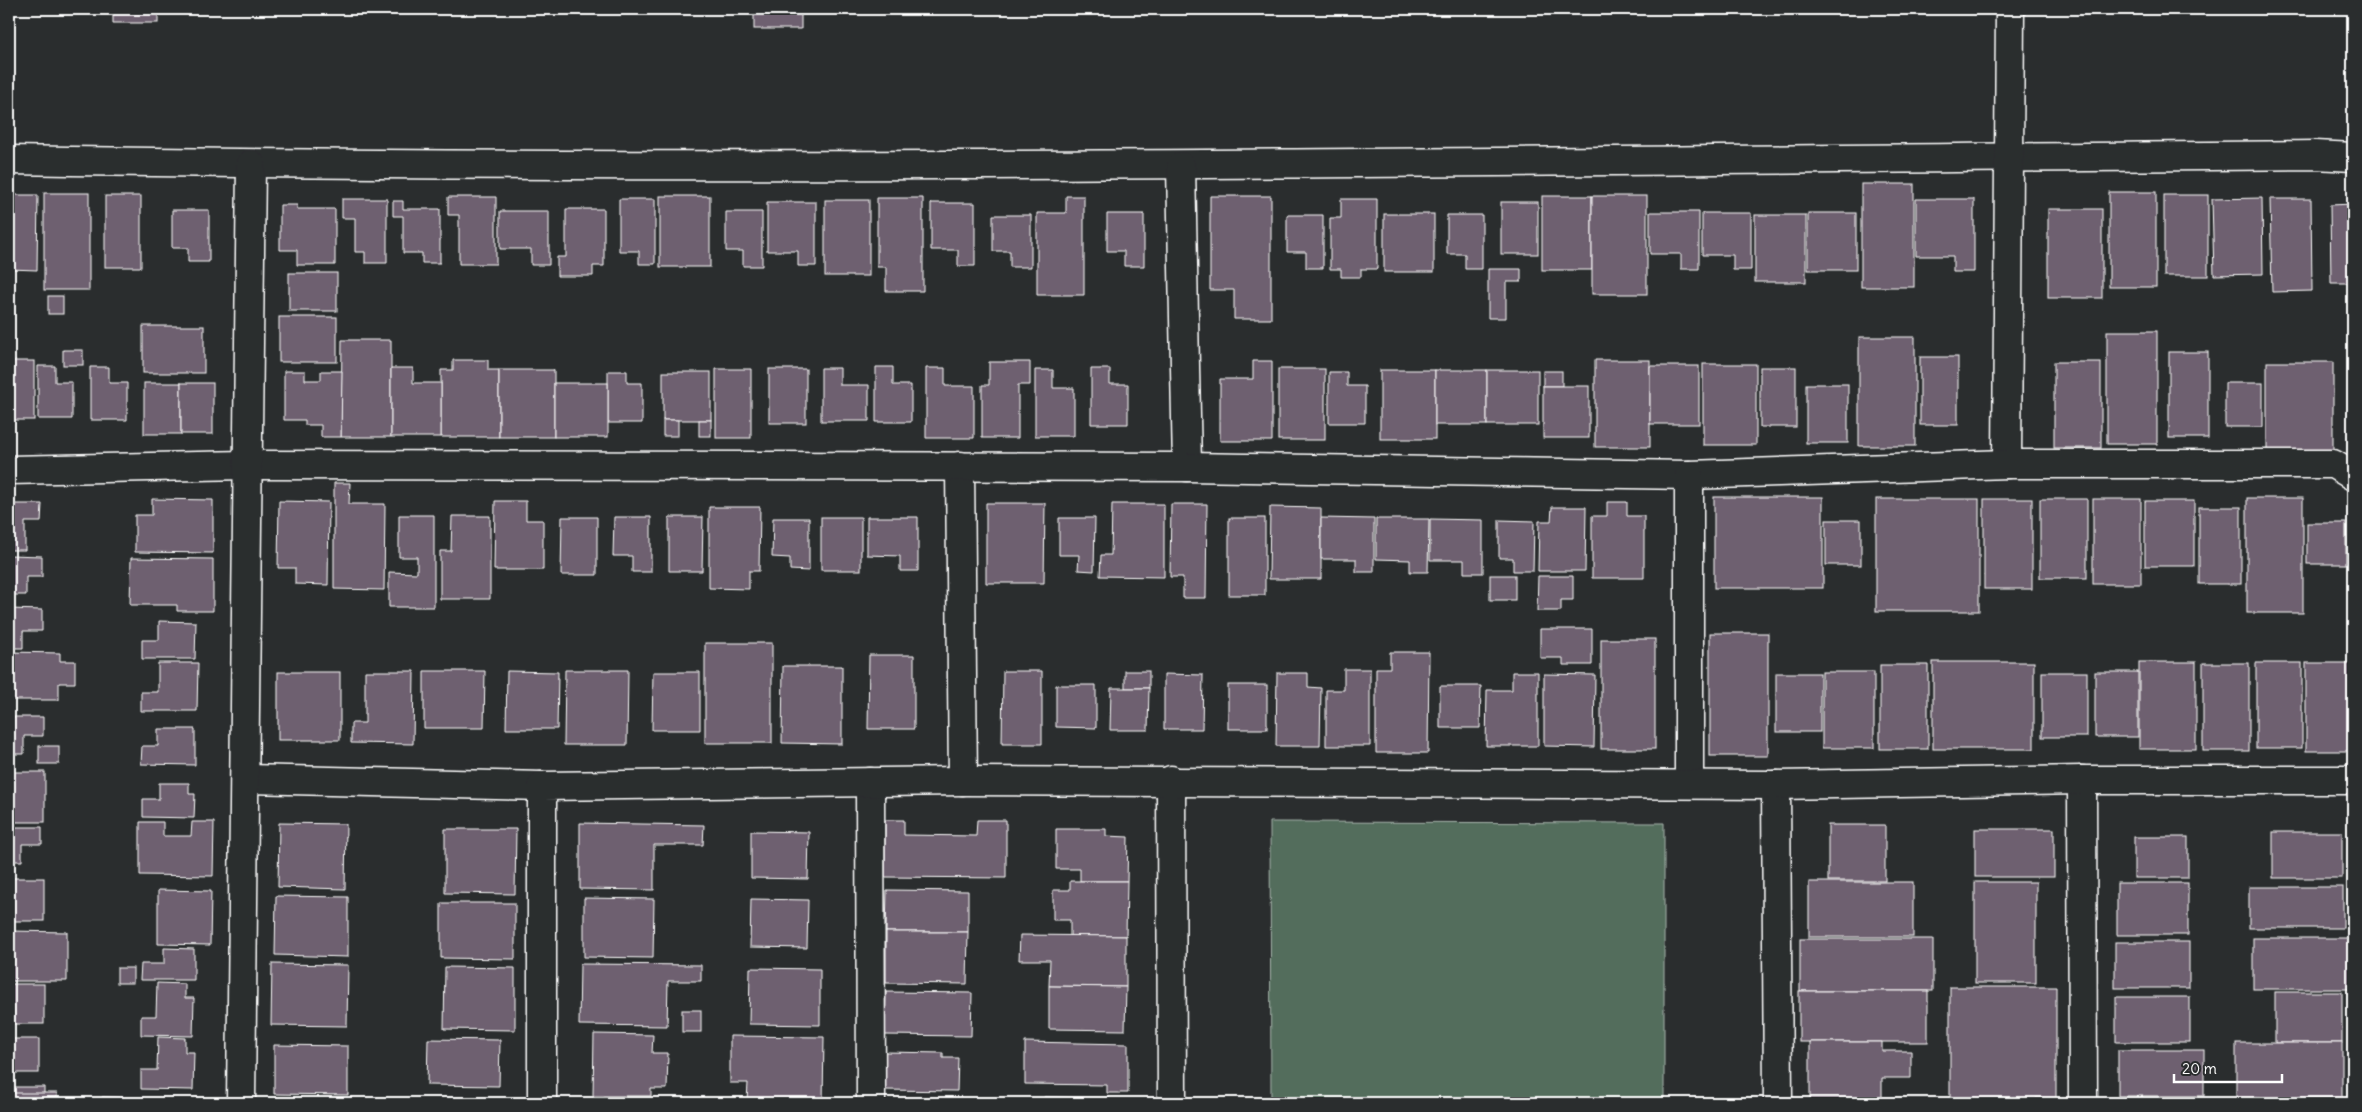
<svg xmlns="http://www.w3.org/2000/svg" width="2362" height="1112" font-family="Delius,sans-serif">
<rect width="100%" height="100%" fill="#2a2d2e"/>
<filter id="ink" filterUnits="userSpaceOnUse"><feTurbulence type="fractalNoise" baseFrequency=".02" numOctaves="2"/><feDisplacementMap in="SourceGraphic" scale="10" xChannelSelector="R" yChannelSelector="G"/><feConvolveMatrix kernelMatrix="1 2 1 2 8 2 1 2 1" color-interpolation-filters="sRGB"/></filter>
<g filter="url(#ink)">
<polygon fill="#536d5c" stroke="#a9b6ae" points="1270,822 1664,823 1664,1103 1271,1103"/>
<g fill="#6e616f" stroke="#fff">
<rect x="113" y="9" width="45" height="14"/>
<rect x="754" y="9" width="47" height="20"/>
<rect x="1861" y="184" width="53" height="103"/>
<rect x="2109" y="192" width="47" height="95"/>
<rect x="44" y="193" width="45" height="97"/>
<polygon points="9,195 38,195 37,270 9,269"/>
<rect x="2164" y="195" width="44" height="81"/>
<rect x="105" y="196" width="36" height="71"/>
<rect x="660" y="196" width="50" height="71"/>
<polygon points="1066,196 1084,196 1084,295 1037,295 1037,213 1066,213"/>
<polygon points="1210,196 1271,196 1271,319 1234,319 1234,290 1210,290"/>
<rect x="1542" y="196" width="50" height="74"/>
<rect x="1592" y="196" width="55" height="98"/>
<polygon points="448,197 496,197 496,264 459,264 459,215 448,215"/>
<polygon points="877,198 923,198 923,291 886,291 886,267 877,267"/>
<polygon points="2262,198 2263,274 2214,275 2212,199"/>
<polygon points="342,199 387,199 387,263 365,263 365,252 355,252 355,218 342,218"/>
<polygon points="619,199 655,199 655,264 639,264 639,251 619,251"/>
<polygon points="1341,199 1377,199 1377,269 1361,269 1361,277 1341,277 1341,269 1330,269 1330,218 1341,218"/>
<polygon points="1916,199 1974,199 1974,272 1953,272 1953,256 1916,256"/>
<polygon points="2270,199 2311,199 2312,291 2272,292"/>
<rect x="825" y="200" width="44" height="76"/>
<polygon points="393,201 403,201 403,209 440,209 440,263 422,263 422,253 403,253 403,216 393,216"/>
<polygon points="767,202 816,202 816,266 798,266 798,251 767,251"/>
<rect x="1501" y="202" width="37" height="52"/>
<polygon points="931,203 975,203 975,266 958,266 958,250 931,250"/>
<polygon points="2353,204 2353,283 2331,283 2330,205"/>
<polygon points="280,205 297,205 297,209 335,209 335,265 297,265 297,250 280,250"/>
<polygon points="566,209 604,209 604,266 593,266 593,276 557,276 557,257 566,257"/>
<rect x="2048" y="209" width="54" height="89"/>
<polygon points="172,210 209,210 209,262 188,262 188,248 172,248"/>
<polygon points="500,211 549,211 549,265 531,265 531,249 500,249"/>
<polygon points="726,212 762,212 762,266 743,266 743,251 726,251"/>
<polygon points="1650,212 1699,212 1699,269 1681,269 1681,254 1650,254"/>
<polygon points="1702,213 1751,213 1751,270 1733,270 1733,255 1702,255"/>
<rect x="1808" y="213" width="48" height="57"/>
<polygon points="1107,214 1144,214 1144,266 1124,266 1124,251 1107,251"/>
<rect x="1384" y="214" width="50" height="58"/>
<polygon points="993,215 1031,215 1031,267 1010,267 1010,251 993,251"/>
<polygon points="1287,215 1323,215 1323,268 1306,268 1306,252 1287,252"/>
<polygon points="1447,215 1482,215 1482,269 1465,269 1465,254 1447,254"/>
<rect x="1755" y="215" width="51" height="67"/>
<polygon points="1488,269 1521,269 1521,282 1506,282 1506,318 1488,318"/>
<rect x="289" y="273" width="48" height="38"/>
<rect x="48" y="296" width="15" height="18"/>
<rect x="279" y="317" width="58" height="45"/>
<rect x="143" y="326" width="61" height="47"/>
<rect x="2107" y="331" width="50" height="113"/>
<rect x="1859" y="337" width="56" height="109"/>
<polygon points="342,340 391,340 391,437 341,437"/>
<rect x="63" y="350" width="20" height="15"/>
<rect x="2169" y="352" width="39" height="86"/>
<rect x="1920" y="357" width="38" height="68"/>
<polygon points="453,360 488,360 488,370 499,370 499,437 441,437 441,370 453,370"/>
<rect x="1595" y="360" width="55" height="87"/>
<rect x="9" y="361" width="25" height="59"/>
<polygon points="1253,361 1272,361 1272,441 1220,441 1220,379 1253,379"/>
<polygon points="989,362 1030,362 1030,385 1018,385 1018,438 982,438 982,385 989,385"/>
<rect x="2054" y="362" width="47" height="86"/>
<rect x="2267" y="362" width="66" height="90"/>
<rect x="1703" y="364" width="53" height="81"/>
<polygon points="38,366 55,366 55,382 72,382 72,419 38,419"/>
<rect x="1650" y="366" width="49" height="58"/>
<polygon points="90,367 109,367 109,383 127,383 127,420 90,420"/>
<polygon points="876,367 893,367 893,385 911,385 911,422 876,422"/>
<rect x="1760" y="367" width="36" height="60"/>
<polygon points="391,368 413,368 413,383 441,383 441,437 391,437"/>
<polygon points="821,368 840,368 840,385 869,385 869,421 821,421"/>
<polygon points="926,368 945,368 945,386 974,386 974,438 926,438"/>
<rect x="716" y="369" width="35" height="69"/>
<rect x="769" y="369" width="37" height="54"/>
<polygon points="1091,369 1110,369 1110,384 1128,384 1128,424 1091,424"/>
<rect x="1278" y="369" width="47" height="71"/>
<rect x="499" y="370" width="55" height="67"/>
<polygon points="1035,370 1053,370 1053,388 1074,388 1074,436 1035,436"/>
<rect x="1380" y="370" width="55" height="69"/>
<rect x="1435" y="370" width="52" height="55"/>
<rect x="1487" y="370" width="51" height="55"/>
<polygon points="284,371 305,371 305,380 321,380 321,371 342,371 341,437 321,437 321,425 305,425 305,420 284,420"/>
<polygon points="608,371 627,371 627,383 642,383 642,423 608,423"/>
<rect x="1543" y="371" width="19" height="15"/>
<rect x="663" y="372" width="48" height="48"/>
<polygon points="1329,372 1347,372 1347,386 1365,386 1365,423 1329,423"/>
<rect x="144" y="383" width="37" height="51"/>
<rect x="181" y="383" width="32" height="51"/>
<rect x="554" y="383" width="54" height="54"/>
<rect x="2225" y="383" width="38" height="44"/>
<rect x="1806" y="384" width="42" height="59"/>
<rect x="1543" y="386" width="46" height="52"/>
<rect x="663" y="420" width="15" height="16"/>
<rect x="699" y="420" width="12" height="16"/>
<polygon points="334,483 350,483 349,504 385,504 384,590 334,589"/>
<rect x="1714" y="497" width="109" height="91"/>
<rect x="2247" y="498" width="56" height="115"/>
<polygon points="152,499 213,500 213,553 135,552 135,515 152,515"/>
<rect x="1876" y="499" width="103" height="112"/>
<rect x="1984" y="499" width="48" height="90"/>
<rect x="2040" y="499" width="47" height="79"/>
<rect x="2093" y="499" width="48" height="85"/>
<polygon points="279,501 329,502 328,585 295,584 295,568 278,568"/>
<polygon points="495,501 526,501 526,520 543,520 543,570 494,570"/>
<rect x="2145" y="501" width="49" height="65"/>
<polygon points="1607,502 1627,502 1627,516 1644,516 1644,578 1592,578 1592,516 1607,516"/>
<polygon points="986,503 1045,503 1044,583 986,583"/>
<polygon points="9,504 42,504 41,522 25,522 25,550 9,550"/>
<polygon points="1112,504 1164,504 1164,577 1100,576 1101,555 1111,555"/>
<polygon points="1171,504 1207,504 1206,598 1183,598 1183,577 1170,577"/>
<polygon points="709,507 760,507 759,571 749,571 749,589 709,588"/>
<polygon points="1270,507 1321,508 1321,579 1269,579"/>
<polygon points="1552,507 1586,507 1585,571 1538,571 1539,521 1551,521"/>
<rect x="2199" y="507" width="42" height="77"/>
<polygon points="399,515 434,515 434,607 389,607 389,572 417,573 417,557 399,557"/>
<polygon points="452,516 490,516 490,599 440,599 440,551 451,551"/>
<polygon points="562,517 597,517 597,575 561,575"/>
<polygon points="614,517 651,517 651,572 632,572 632,556 613,556"/>
<polygon points="669,517 703,517 702,571 669,571"/>
<rect x="821" y="517" width="40" height="53"/>
<polygon points="867,517 918,517 918,571 900,571 900,556 867,555"/>
<polygon points="773,518 809,518 809,571 790,570 790,558 772,557"/>
<polygon points="1059,518 1095,518 1094,571 1078,570 1079,555 1059,555"/>
<rect x="1229" y="518" width="36" height="77"/>
<polygon points="1321,518 1374,519 1374,572 1356,572 1356,559 1321,559"/>
<polygon points="1376,519 1429,519 1428,572 1410,572 1410,560 1376,559"/>
<polygon points="1430,519 1483,520 1483,573 1464,573 1464,560 1430,560"/>
<polygon points="1499,520 1534,521 1533,571 1513,571 1513,558 1499,558"/>
<rect x="1826" y="520" width="35" height="45"/>
<rect x="2307" y="523" width="39" height="41"/>
<polygon points="9,555 42,556 42,577 26,577 26,595 9,595"/>
<polygon points="131,558 213,559 213,611 177,611 177,605 130,605"/>
<rect x="1490" y="575" width="25" height="25"/>
<polygon points="1538,576 1573,576 1573,600 1561,600 1561,611 1537,611"/>
<polygon points="9,609 42,610 42,631 23,631 23,648 9,648"/>
<polygon points="159,621 196,622 195,659 142,659 142,640 159,640"/>
<polygon points="1540,629 1592,629 1592,665 1563,665 1563,658 1540,658"/>
<rect x="1710" y="633" width="58" height="123"/>
<rect x="1601" y="639" width="54" height="110"/>
<rect x="705" y="643" width="67" height="100"/>
<polygon points="9,652 60,653 60,661 75,661 75,683 59,683 59,700 9,700"/>
<polygon points="1390,652 1429,652 1428,753 1376,753 1376,668 1390,668"/>
<polygon points="869,655 914,655 914,729 868,729"/>
<rect x="1933" y="662" width="101" height="87"/>
<rect x="2139" y="662" width="57" height="87"/>
<polygon points="158,663 198,663 197,711 141,711 141,692 158,692"/>
<rect x="2203" y="663" width="46" height="88"/>
<rect x="2256" y="663" width="46" height="85"/>
<rect x="2306" y="663" width="47" height="88"/>
<rect x="1880" y="665" width="48" height="84"/>
<polygon points="783,666 842,666 842,744 782,743"/>
<polygon points="1344,669 1370,669 1370,746 1326,746 1326,690 1344,690"/>
<polygon points="565,670 628,670 627,745 564,745"/>
<polygon points="365,671 414,671 413,744 351,743 351,723 365,723"/>
<polygon points="424,671 485,671 484,728 424,728"/>
<polygon points="507,671 558,672 557,729 506,729"/>
<polygon points="1003,671 1042,671 1042,744 1002,744"/>
<rect x="1125" y="671" width="24" height="17"/>
<rect x="278" y="672" width="62" height="68"/>
<polygon points="653,672 700,672 700,730 652,730"/>
<polygon points="1512,672 1538,672 1538,746 1486,746 1487,690 1512,690"/>
<rect x="1822" y="672" width="52" height="76"/>
<rect x="2042" y="672" width="45" height="65"/>
<rect x="2095" y="672" width="43" height="65"/>
<polygon points="1277,673 1308,673 1308,687 1321,688 1320,746 1276,746"/>
<rect x="1776" y="673" width="44" height="59"/>
<polygon points="1164,674 1203,675 1202,729 1164,729"/>
<polygon points="1544,674 1595,675 1594,747 1544,746"/>
<polygon points="1056,685 1096,685 1096,728 1056,727"/>
<rect x="1228" y="685" width="39" height="44"/>
<polygon points="1440,686 1481,686 1480,728 1440,728"/>
<polygon points="1111,688 1149,688 1148,730 1110,730"/>
<polygon points="9,717 43,717 43,736 24,736 24,754 9,754"/>
<polygon points="158,729 195,729 195,765 141,764 142,746 158,746"/>
<rect x="39" y="746" width="20" height="18"/>
<rect x="9" y="772" width="36" height="50"/>
<polygon points="159,783 189,783 189,794 195,794 194,818 143,817 143,799 159,799"/>
<polygon points="885,820 904,820 904,835 976,836 977,820 1006,820 1006,878 885,877"/>
<polygon points="140,822 163,822 163,836 191,836 192,822 214,822 213,876 140,875"/>
<polygon points="279,823 346,824 345,889 278,887"/>
<polygon points="580,823 704,825 703,845 654,845 654,890 580,889"/>
<rect x="1828" y="825" width="57" height="56"/>
<polygon points="9,827 42,827 42,844 22,844 22,861 9,861"/>
<polygon points="445,829 516,829 515,894 445,893"/>
<polygon points="1056,829 1106,829 1106,836 1128,837 1127,881 1080,881 1080,869 1056,869"/>
<rect x="1975" y="829" width="79" height="48"/>
<polygon points="751,831 809,832 808,879 751,878"/>
<rect x="2273" y="832" width="69" height="46"/>
<rect x="2134" y="837" width="54" height="41"/>
<rect x="9" y="878" width="35" height="43"/>
<polygon points="1070,881 1127,881 1126,936 1070,936 1070,920 1053,920 1053,890 1070,890"/>
<rect x="1809" y="882" width="104" height="55"/>
<rect x="1975" y="882" width="61" height="101"/>
<rect x="2117" y="883" width="71" height="52"/>
<rect x="2249" y="887" width="94" height="41"/>
<polygon points="158,890 211,891 210,945 158,944"/>
<polygon points="887,890 968,891 968,932 886,932"/>
<polygon points="276,896 348,897 348,957 275,955"/>
<polygon points="584,898 654,899 653,958 584,957"/>
<polygon points="751,899 808,900 807,948 750,947"/>
<polygon points="441,903 515,903 515,959 441,958"/>
<polygon points="9,931 67,932 67,981 9,981"/>
<polygon points="886,932 968,932 967,984 886,983"/>
<polygon points="1020,935 1126,936 1126,987 1049,986 1050,960 1019,960"/>
<rect x="2253" y="938" width="100" height="51"/>
<rect x="1800" y="939" width="133" height="52"/>
<rect x="2115" y="942" width="74" height="46"/>
<polygon points="164,948 194,949 194,980 140,980 141,964 164,964"/>
<polygon points="272,964 348,965 347,1026 271,1025"/>
<polygon points="580,964 701,965 701,981 668,981 667,1026 579,1025"/>
<polygon points="445,967 515,968 515,1030 444,1029"/>
<rect x="117" y="968" width="16" height="15"/>
<polygon points="750,968 820,969 820,1025 749,1024"/>
<polygon points="157,983 185,984 185,998 194,998 193,1036 141,1035 141,1016 156,1016"/>
<rect x="9" y="984" width="35" height="40"/>
<polygon points="1049,986 1126,987 1125,1030 1049,1029"/>
<polygon points="1950,987 2056,987 2056,1098 2036,1098 2036,1103 1978,1103 1978,1098 1950,1098"/>
<rect x="1799" y="991" width="129" height="51"/>
<polygon points="886,992 972,993 971,1036 885,1035"/>
<rect x="2275" y="992" width="67" height="51"/>
<rect x="2116" y="997" width="74" height="45"/>
<rect x="682" y="1010" width="19" height="22"/>
<polygon points="594,1034 653,1035 652,1053 668,1053 667,1089 651,1089 651,1096 593,1096"/>
<polygon points="730,1036 824,1037 823,1102 747,1101 748,1083 730,1083"/>
<polygon points="158,1037 185,1038 185,1052 194,1052 193,1090 141,1089 141,1070 157,1070"/>
<rect x="9" y="1039" width="30" height="34"/>
<polygon points="428,1039 500,1040 499,1086 427,1085"/>
<polygon points="1025,1042 1128,1044 1128,1093 1107,1093 1107,1085 1025,1084"/>
<polygon points="1810,1042 1882,1042 1882,1051 1911,1051 1911,1078 1882,1078 1882,1100 1810,1100"/>
<rect x="2236" y="1043" width="106" height="55"/>
<polygon points="274,1045 348,1046 348,1095 274,1094"/>
<rect x="2118" y="1050" width="86" height="46"/>
<polygon points="885,1052 943,1053 943,1058 958,1058 957,1091 885,1090"/>
<rect x="9" y="1087" width="35" height="16"/>
<rect x="9" y="1093" width="48" height="10"/>
<polygon points="102,1097 139,1098 139,1103 102,1103"/>
<polygon points="1044,1097 1110,1098 1110,1103 1044,1103"/>
<rect x="1810" y="1100" width="120" height="3"/>
<rect x="2264" y="1100" width="89" height="3"/>
<rect x="156" y="1102" width="39" height="1"/>
</g>
<g fill="none" stroke-linecap="round" stroke-linejoin="round">
<defs>
<g id="minor">
<path d="M9,160C777,172 1546,161 2315,155L2353,157"/>
<polyline points="1181,166 1187,467"/>
<polyline points="2007,464 2010,9"/>
<polyline points="960,466 963,781"/>
<polyline points="9,470 245,465 1187,467 1689,475 2007,464 2333,464 2353,476"/>
<polyline points="246,779 542,786"/>
<polyline points="1171,780 1172,1103"/>
<polyline points="2082,780 2083,1103"/>
<polyline points="870,782 871,1103"/>
<polyline points="1689,784 1689,475"/>
<polyline points="1776,785 1778,1103"/>
<path d="M241,1103C246,790 245,477 251,164"/>
<polyline points="542,1103 542,786 963,781 1776,785 2082,780 2353,780"/>
</g>
</defs>
<use href="#minor" stroke="#fff" stroke-width="31"/>
<use href="#minor" stroke="#2a2d2e" stroke-width="28"/>
</g>
</g>
<rect width="2362" height="1112" fill="none" stroke="#2a2d2e" stroke-width="30"/>
<rect x="15" y="15" width="2332" height="1082" fill="none" stroke="#fff" stroke-width="2" filter="url(#ink)"/>
<path d="M2174 1074v8h108v-8" fill="none" stroke="#ffffff" stroke-width="2.5"/>
<text x="2182" y="1074" font-size="15" fill="#ffffff" stroke="#2a2d2e" stroke-width="4" paint-order="stroke">20 m</text>
</svg>
